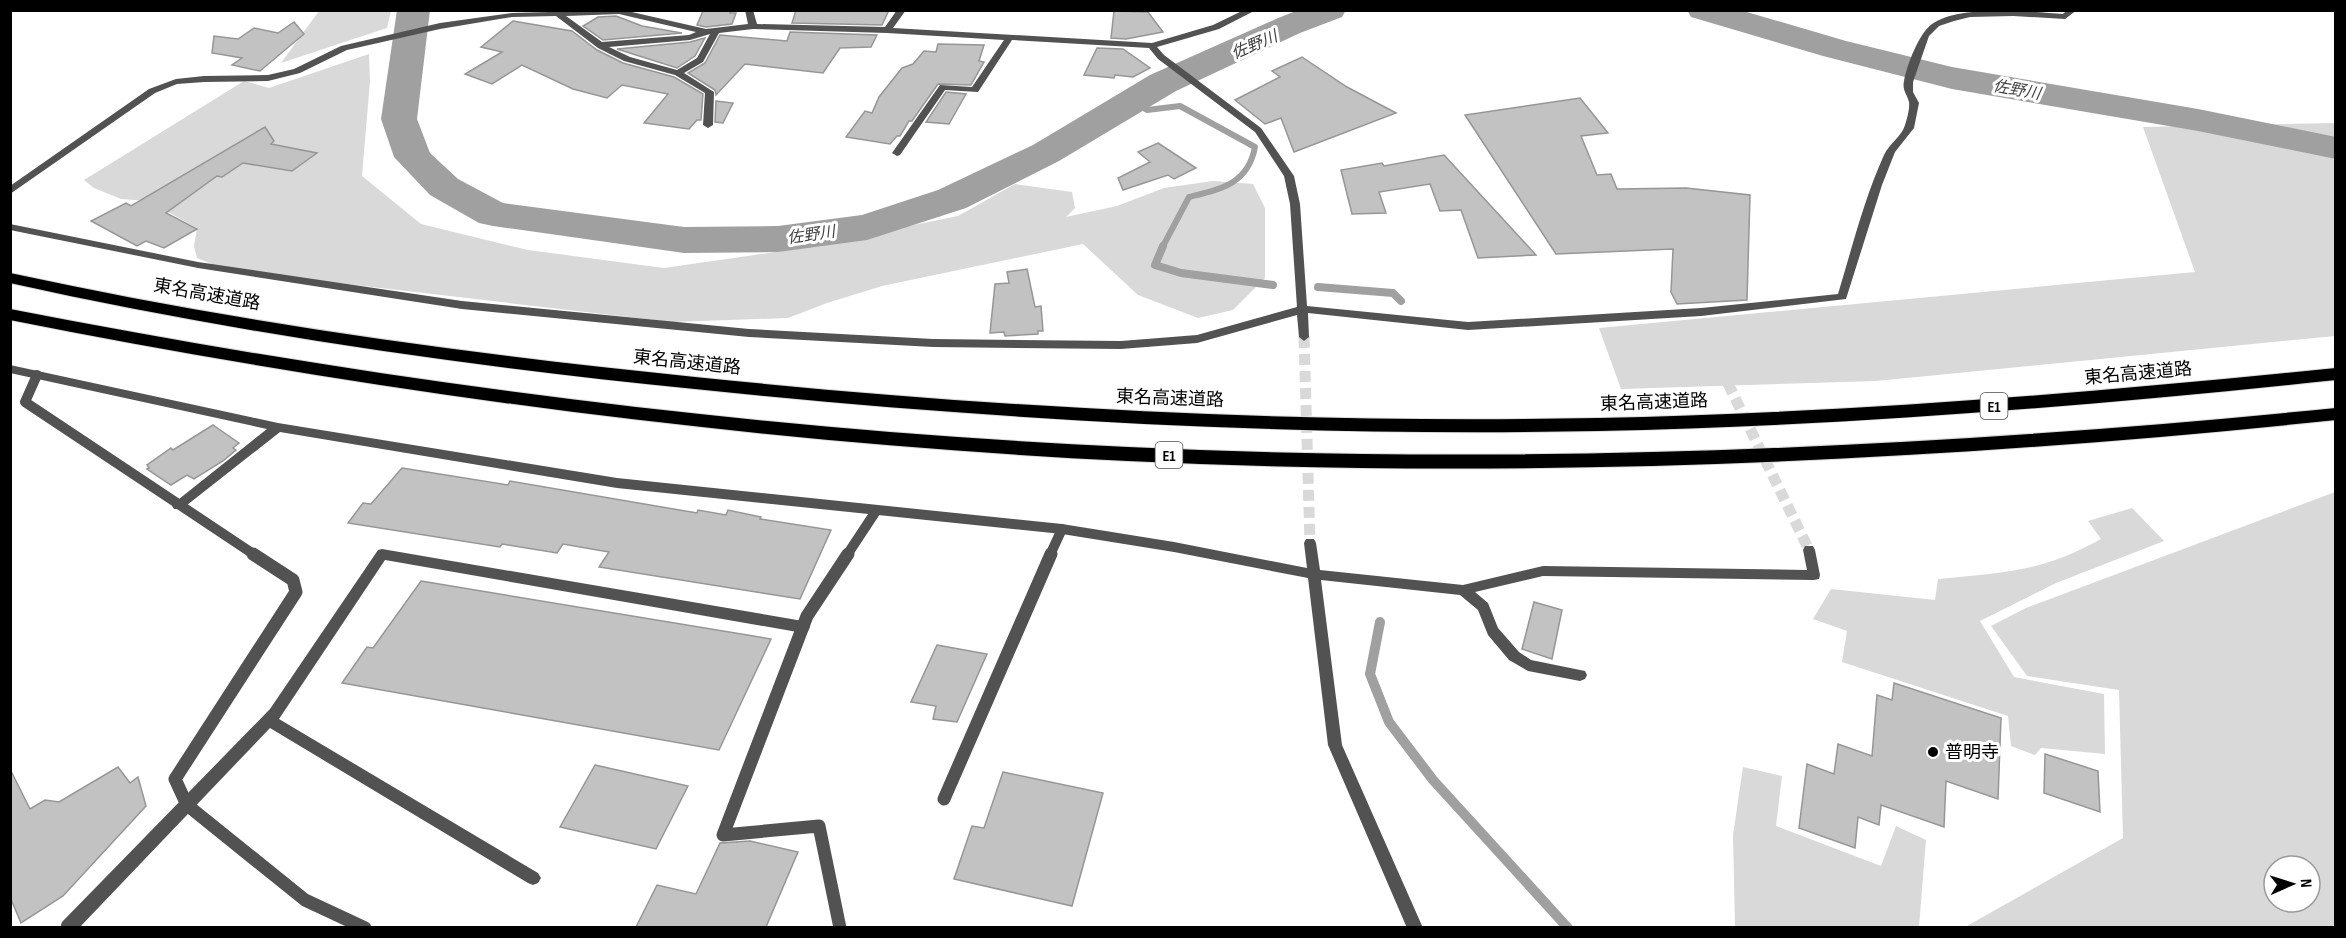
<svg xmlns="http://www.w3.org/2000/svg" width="2346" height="938" font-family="'Sofia Sans Condensed','Noto Sans JP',sans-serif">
<rect width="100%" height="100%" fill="#fff"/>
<g fill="#d9d9d9" fill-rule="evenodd">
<polygon points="319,11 391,11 387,28 281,63"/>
<polygon points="369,54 370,81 362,176 421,224 528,250 664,268 796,249 958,216 1015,184 1072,192 1075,208 1066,217 1117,206 1164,188 1213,181 1253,184 1265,208 1265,278 1233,310 1198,318 1138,295 1083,244 882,286 827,303 788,318 672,322 226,270 197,258 194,246 197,228 148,201 121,199 94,188 84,180 244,81 269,88"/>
<polygon points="2335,123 2335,336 1876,381 1621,389 1599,328 2195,272 2143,127"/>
<path d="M2335,492V927H1965L2123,838L2119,690L2027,676L1991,626L2026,608ZM2274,866H2310V902H2274Z"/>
<path d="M2132,508L2164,541L2056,583L1980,621L2014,677L2104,694L2105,754L2041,748L2035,755L2011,746L2008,716L1842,662L1847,631L1813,619L1831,589L1935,600L1938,579C2003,573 2042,572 2101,539L2088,521Z"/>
<polygon points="1743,767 1782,776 1776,826 1881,866 1896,826 1926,840 1919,927 1735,927 1733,835"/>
</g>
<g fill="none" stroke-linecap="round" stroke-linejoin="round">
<path stroke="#a0a0a0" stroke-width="6" d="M1132,101L1147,110L1180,106L1255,147C1248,184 1221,189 1189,197L1162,248"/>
<g stroke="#a0a0a0" stroke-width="8">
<polyline points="1163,246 1155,265 1181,273 1273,285"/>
<polyline points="1318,287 1393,293 1401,301"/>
</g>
<polyline stroke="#a0a0a0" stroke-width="10" points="1380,622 1370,674 1389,722 1433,780 1568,928"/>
<g fill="#a0a0a0" fill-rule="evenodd">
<polygon points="397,10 430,10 417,119 430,153 458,179 503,203 684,227 778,226 862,215 938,190 1033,145 1150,75 1276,19 1298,10 1346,10 1342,17 1300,33 1176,91 1059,161 966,208 867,240 778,252 684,253 493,226 479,223 430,195 394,157 381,119"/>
<polygon points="1687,10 1740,10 1846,41 1952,67 2198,109 2336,137 2336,159 2198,131 1952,89 1823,56 1691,17"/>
</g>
</g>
<g fill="#c2c2c2" stroke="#969696" stroke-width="1.5">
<polygon points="796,10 889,10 882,25 792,23"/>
<polygon points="703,11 731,11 730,13 736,13 732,24 706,27 697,25"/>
<polygon points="1114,11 1148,12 1163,32 1126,39 1111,38"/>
<polygon points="616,16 642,26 682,33 603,40 583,26 598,17"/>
<polygon points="513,21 572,31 597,50 623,63 674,77 703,94 701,120 697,120 689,129 644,123 668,94 622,85 607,98 573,89 522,65 492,84 465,74 502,52 481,47"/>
<polygon points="294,22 304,34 260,71 232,65 242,58 212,53 214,36 238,39 254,28 278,33"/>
<polygon points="790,32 877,35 871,47 840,48 823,73 745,64 716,95 715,90 688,73 705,63 720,35 787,41"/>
<polygon points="705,38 695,56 677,68 617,49 690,42"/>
<polygon points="938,44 984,45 979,61 984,62 971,85 938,84 912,121 909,121 900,136 897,136 890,144 846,137 865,111 872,113 879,97 902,68 913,64 924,51 936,52"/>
<polygon points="1097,48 1123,49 1150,68 1133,77 1115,75 1114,78 1084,75"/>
<polygon points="1302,57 1347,87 1396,113 1294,152 1281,118 1265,124 1235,100 1280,77 1272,71"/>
<polygon points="946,92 966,94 949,124 926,122"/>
<polygon points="1580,98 1608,133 1581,136 1597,175 1611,174 1617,189 1686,188 1750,195 1747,300 1677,304 1671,292 1673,249 1556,254 1465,115"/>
<polygon points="716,101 733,103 723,123 715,122"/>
<polygon points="265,127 274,141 271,144 317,153 292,171 243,163 222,177 217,176 166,213 197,229 164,248 146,241 137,246 91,221 126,203 131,206"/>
<polygon points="1158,143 1196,168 1174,179 1168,175 1123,190 1118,178 1150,162 1138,152"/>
<polygon points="1444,155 1536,255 1478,258 1461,210 1440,211 1430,184 1379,192 1386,213 1352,214 1341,170 1382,163 1384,166"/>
<polygon points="1027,269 1035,307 1041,306 1043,331 1038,331 1038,334 1005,336 1004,332 990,333 995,284 1009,283 1007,272"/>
<polygon points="213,425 239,443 233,448 236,450 223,461 194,479 187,475 171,485 147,469 149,468 147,465 171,448 173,450"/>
<polygon points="402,468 508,485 510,481 697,513 698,510 726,515 728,510 761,517 760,519 831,530 800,599 599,567 609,552 563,544 557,553 502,544 500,547 348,523 363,503 371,504"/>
<polygon points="421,581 771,639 719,750 342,683 367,647 373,648"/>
<polygon points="1534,602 1562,610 1552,659 1522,649"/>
<polygon points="937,645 987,654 957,722 933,719 936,706 911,702"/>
<polygon points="1894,683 2001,718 1998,799 1946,781 1944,827 1881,805 1879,825 1858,817 1855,848 1799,828 1807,764 1834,774 1838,744 1872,756 1877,695 1892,700"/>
<polygon points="2045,754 2098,771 2100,812 2044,793"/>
<polygon points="595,765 688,786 656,849 560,827"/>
<polygon points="118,767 130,783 138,777 146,806 63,896 21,923 10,897 10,769 30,809 45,800 59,802"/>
<polygon points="1003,772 1103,793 1072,906 954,879 972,826 984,828"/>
<polygon points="750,841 798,852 766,927 636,927 657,885 696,894 720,843"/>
</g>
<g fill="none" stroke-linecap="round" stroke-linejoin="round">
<g stroke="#d9d9d9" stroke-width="11" stroke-dasharray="11 6" stroke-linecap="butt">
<polyline points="1698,322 1809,550"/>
<polyline points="1304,337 1310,543"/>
</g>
<defs>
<g id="highway">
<path d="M10,273C236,322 466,354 695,377C995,408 1296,424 1598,418C1844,413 2090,393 2336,368V380C2090,406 1844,426 1598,431C1296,437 995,420 695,389C466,366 235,333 10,283Z"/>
<path d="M10,309C379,381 753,430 1128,447C1530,466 1935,448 2336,408V420C1935,462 1530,480 1128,461C753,443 379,393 10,320Z"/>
</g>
</defs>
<use href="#highway" stroke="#dbdbdb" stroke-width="2"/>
<g stroke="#525252" stroke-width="10">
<polyline points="37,375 25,402 255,555"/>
<polyline points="847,555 876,511"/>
<polyline points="1050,555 1062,529"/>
</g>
<g stroke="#525252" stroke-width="13">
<polyline points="253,554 293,580 296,592 175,779 187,805 305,900 365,928"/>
<polyline points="944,799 1051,554"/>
<polyline points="840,928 819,826 723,835 807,616 848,554"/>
</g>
<g fill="#525252" fill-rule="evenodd">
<path d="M623,10L706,29L748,24L745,10H753L757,24L885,27L897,10H906L893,28L1152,43L1213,25L1244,10H1256L1219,29L1157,47L1164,55L1261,128L1294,176L1300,204L1307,306L1468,322L1701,308L1838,294C1852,248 1864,199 1884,155C1889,144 1902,136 1905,125C1907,119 1910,108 1909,102C1907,94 1902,90 1904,81C1907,65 1919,33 1932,24C1960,4 2030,12 2063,14L2067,10H2077L2065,19L2013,16L1970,17L1954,21L1939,26L1929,36L1913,82V92L1919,103L1914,128L1895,152L1882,185L1846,299L1701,316L1468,330L1308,313L1309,337L1304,341L1299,337L1297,315L1197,343L1121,349L933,347L749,337L462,309L198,268L10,230V224L198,262L462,301L749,329L933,339L1121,341L1197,335L1297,307L1290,204L1284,176L1255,132L1158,59L1149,48L1012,40L978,92L945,90L900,155L897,156L892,153L940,85L972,87L1004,40L887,33L753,29L719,33L703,62L684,73L714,92L713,125L708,128L703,125L705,93L675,75L624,61L598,48L556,16L512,17L440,29L347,50L300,73L268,81L204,82L177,84L155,93L10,194V186L149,89L176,79L204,76L268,75L294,69L341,46L440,23L512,13ZM619,14L696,32L689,35L602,42L566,16ZM710,34L697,58L677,70L630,57L609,47L690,40Z"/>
<polygon points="10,365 278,423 617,478 1062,524 1174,542 1307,568 1304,543 1306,539 1314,539 1316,543 1320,570 1463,585 1543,566 1807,570 1803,550 1805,546 1813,546 1815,550 1820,575 1819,579 1814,580 1543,576 1475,592 1488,603 1498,628 1519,652 1531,660 1585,671 1587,675 1585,679 1580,681 1528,671 1509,660 1488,635 1478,610 1460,595 1321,580 1342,745 1423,928 1407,928 1328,745 1308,578 1174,552 1062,534 617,488 280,432 182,509 174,509 172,506 174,503 267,429 10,373"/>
<polygon points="382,549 803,621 808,623 810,627 808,631 803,633 385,560 279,719 538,873 541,878 538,883 533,885 528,883 270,728 79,928 60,928 62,922 270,709 378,550"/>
</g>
<use href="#highway" fill="#000" fill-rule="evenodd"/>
</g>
<circle fill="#000" stroke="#fff" stroke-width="2" cx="1933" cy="752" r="6"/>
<g text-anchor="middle" stroke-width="6" stroke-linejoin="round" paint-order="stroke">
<g font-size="16" font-style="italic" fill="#414141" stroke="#fff">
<text transform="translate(1254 44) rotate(-23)" y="6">佐野川</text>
<text transform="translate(2017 89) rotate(10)" y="6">佐野川</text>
<text transform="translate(811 234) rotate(-8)" y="6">佐野川</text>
</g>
<g fill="#fff" stroke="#4c4c4c" stroke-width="1.5">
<rect x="1980.5" y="393" width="27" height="26" rx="4.5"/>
<rect x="1155.5" y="442" width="27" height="26" rx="4.5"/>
</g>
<g font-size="16" font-weight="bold" fill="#000">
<text x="1994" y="412">E1</text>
<text x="1169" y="461">E1</text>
</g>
<g font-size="18" fill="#000" stroke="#fff">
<text transform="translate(207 294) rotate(10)" y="6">東名高速道路</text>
<text transform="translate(687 362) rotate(6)" y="6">東名高速道路</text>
<text transform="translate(2138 373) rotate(-5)" y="6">東名高速道路</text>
<text transform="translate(1170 398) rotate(2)" y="6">東名高速道路</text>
<text transform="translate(1654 402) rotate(-2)" y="6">東名高速道路</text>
</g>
<g font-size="18" fill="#000" stroke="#fff" text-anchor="start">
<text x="1945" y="758">普明寺</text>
</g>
</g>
<rect width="2346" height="938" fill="none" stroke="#000000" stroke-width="24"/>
<g transform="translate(2292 884) rotate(87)"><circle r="28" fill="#ffffff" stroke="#999999" stroke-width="1.5"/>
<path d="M0-4.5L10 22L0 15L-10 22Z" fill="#000000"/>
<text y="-9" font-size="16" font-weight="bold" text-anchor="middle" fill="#000000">N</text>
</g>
</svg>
